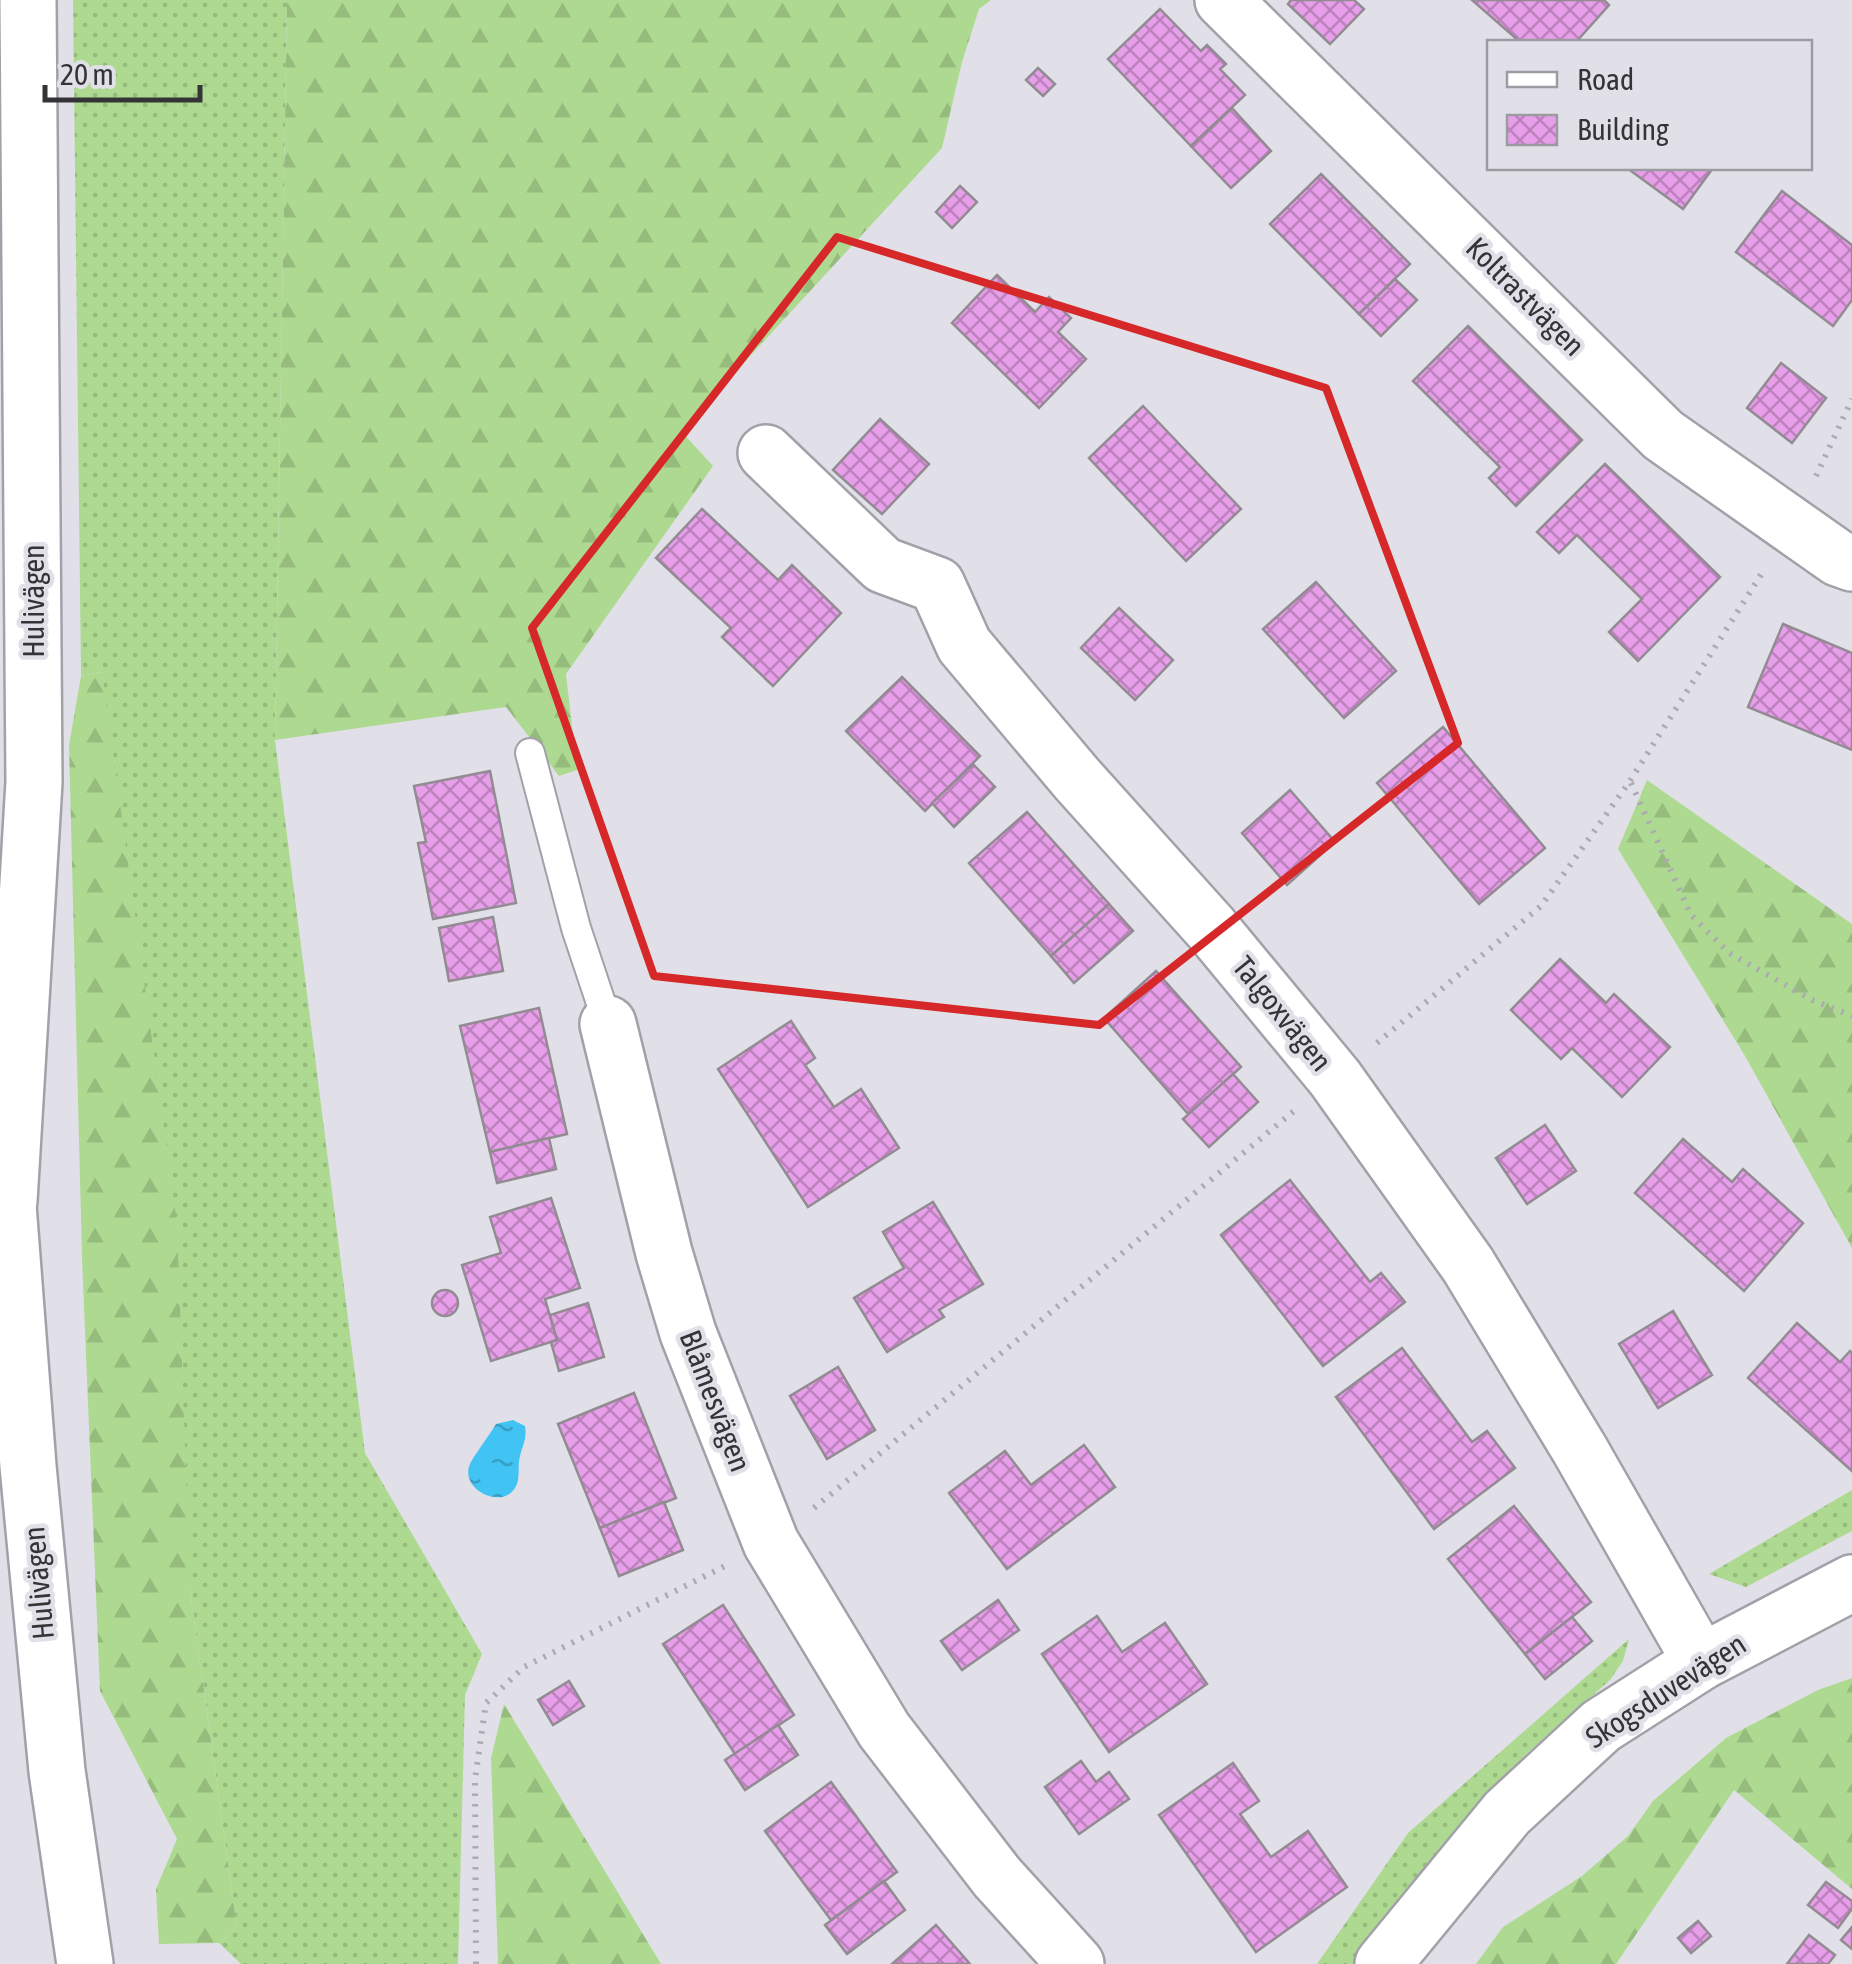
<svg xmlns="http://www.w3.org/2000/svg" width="1852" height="1964" font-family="'Asap Condensed',sans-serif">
<defs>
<pattern id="grass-dots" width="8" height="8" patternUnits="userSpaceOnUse" patternTransform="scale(2.5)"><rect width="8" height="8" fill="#adda90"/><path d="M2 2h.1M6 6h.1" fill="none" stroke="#95bc7d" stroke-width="1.8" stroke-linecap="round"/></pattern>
<pattern id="forest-firs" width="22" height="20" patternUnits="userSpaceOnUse" patternTransform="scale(2.5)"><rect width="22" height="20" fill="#adda90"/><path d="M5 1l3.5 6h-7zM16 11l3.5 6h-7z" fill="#95bc7d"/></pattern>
<pattern id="water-ripples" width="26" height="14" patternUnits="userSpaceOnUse" patternTransform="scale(2.5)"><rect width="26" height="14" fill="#41c3f3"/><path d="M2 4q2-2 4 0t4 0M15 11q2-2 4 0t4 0" fill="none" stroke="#379fc6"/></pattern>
<pattern id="building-cross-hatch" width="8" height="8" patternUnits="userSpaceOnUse" patternTransform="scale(2.5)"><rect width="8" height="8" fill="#e89fea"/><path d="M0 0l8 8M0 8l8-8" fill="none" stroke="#bd82be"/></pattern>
</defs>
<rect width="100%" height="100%" fill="#e1e0e8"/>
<g fill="url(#grass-dots)">
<polygon points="73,0 287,0 275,740 365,1453 482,1654 465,1695 458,1964 241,1964 219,1943 237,1928 190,1590 101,672 81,676"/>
<polygon points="1852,1490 1852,1531 1746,1587 1709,1574"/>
<polygon points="1629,1639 1623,1661 1610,1680 1525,1755 1438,1851 1359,1964 1317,1964 1408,1833"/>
</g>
<g fill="url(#forest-firs)">
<polygon points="287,0 991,0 979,9 962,62 942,148 681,431 713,466 566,674 577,770 559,776 506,707 275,740"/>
<polygon points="102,672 177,1223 190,1590 237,1928 219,1943 159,1944 156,1889 177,1839 100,1691 82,1258 69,745 81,676"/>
<polygon points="1647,780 1852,924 1852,1248 1745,1056 1618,849"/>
<polygon points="1852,1678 1852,1889 1734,1790 1616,1964 1476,1964 1503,1927 1582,1876 1628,1836 1653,1801 1726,1738 1818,1690"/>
<polygon points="504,1704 661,1964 498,1964 491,1758"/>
</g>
<path fill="url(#water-ripples)" d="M513,1420L525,1426C527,1439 523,1444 520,1456C517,1467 521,1479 515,1488C501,1510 459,1489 470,1464C473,1457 491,1433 496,1424Z"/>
<g fill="url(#building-cross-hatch)" stroke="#928b92" stroke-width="2.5">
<polygon points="1291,0 1354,0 1364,9 1330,44 1288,4"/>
<polygon points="1472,0 1604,0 1609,5 1576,42 1520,42"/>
<polygon points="1160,9 1201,51 1207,45 1226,64 1220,69 1245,95 1191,146 1108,59"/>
<polygon points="1038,68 1055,84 1043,96 1026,80"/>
<polygon points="1232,108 1271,151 1231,188 1191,146"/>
<polygon points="1627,168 1713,168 1683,209"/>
<polygon points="1321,174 1410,264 1359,314 1270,224"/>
<polygon points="960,186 977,202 952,228 936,212"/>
<polygon points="1782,191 1852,245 1852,300 1833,326 1736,252"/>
<polygon points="997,275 1035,312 1049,297 1071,318 1058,332 1086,359 1039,408 952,323"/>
<polygon points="1395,279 1417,300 1381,336 1359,314"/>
<polygon points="1468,326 1582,440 1516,506 1489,478 1500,467 1413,381"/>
<polygon points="1781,363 1826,398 1792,443 1747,408"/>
<polygon points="1143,406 1241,509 1186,561 1089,458"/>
<polygon points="880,419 929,464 882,514 833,470"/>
<polygon points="1605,464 1720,577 1638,661 1609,632 1642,599 1577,535 1559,553 1537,532"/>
<polygon points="702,509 778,580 792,565 841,613 773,686 722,637 731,628 656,558"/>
<polygon points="1316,582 1396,671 1344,718 1263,629"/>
<polygon points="1119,608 1173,660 1135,700 1081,648"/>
<polygon points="1783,624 1852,653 1852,750 1748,707"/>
<polygon points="902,677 980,756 925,811 846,731"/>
<polygon points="1443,727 1545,848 1479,904 1377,783"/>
<polygon points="973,764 995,787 954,827 932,803"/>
<polygon points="490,771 516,903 433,919 418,843 426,842 414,786"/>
<polygon points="1290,790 1335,842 1287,885 1242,833"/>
<polygon points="1027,812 1109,904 1051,956 969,863"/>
<polygon points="1109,904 1133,931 1074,983 1051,956"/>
<polygon points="493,917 503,971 449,981 439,928"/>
<polygon points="1560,959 1606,1003 1614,994 1670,1047 1622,1097 1572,1048 1561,1059 1511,1010"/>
<polygon points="1156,971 1241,1067 1189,1115 1104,1018"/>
<polygon points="539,1008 567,1134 490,1152 460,1026"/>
<polygon points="791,1021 815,1058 805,1065 834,1107 861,1089 899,1148 808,1207 718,1069"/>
<polygon points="1233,1074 1258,1102 1209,1147 1183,1119"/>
<polygon points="1545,1125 1576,1171 1527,1204 1496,1158"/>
<polygon points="549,1138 556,1169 497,1183 490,1152"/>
<polygon points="1683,1139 1732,1182 1743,1169 1803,1223 1744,1291 1635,1193"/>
<polygon points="1290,1180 1370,1282 1381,1273 1405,1302 1323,1366 1221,1235"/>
<polygon points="551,1198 580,1288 545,1299 557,1340 491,1361 462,1265 501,1253 490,1217"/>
<polygon points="933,1202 983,1284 939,1310 944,1317 887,1352 854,1298 904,1268 883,1232"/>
<circle cx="445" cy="1303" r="13"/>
<polygon points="588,1303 604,1357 559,1371 551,1342 557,1340 550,1315"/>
<polygon points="1673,1311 1712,1375 1658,1408 1619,1344"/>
<polygon points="1797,1323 1840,1362 1850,1351 1852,1353 1852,1471 1748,1378"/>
<polygon points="1402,1348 1472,1442 1487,1431 1515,1468 1434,1529 1336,1397"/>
<polygon points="838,1367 875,1430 827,1459 790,1396"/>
<polygon points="634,1393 676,1498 600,1528 558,1424"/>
<polygon points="1084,1445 1115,1487 1007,1569 949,1493 1005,1451 1031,1485"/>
<polygon points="664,1502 683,1550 619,1576 600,1528"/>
<polygon points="1514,1506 1591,1602 1525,1654 1448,1559"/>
<polygon points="998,1600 1019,1630 962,1670 941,1641"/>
<polygon points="723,1605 794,1715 735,1754 663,1644"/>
<polygon points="1097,1616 1122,1652 1165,1623 1207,1684 1109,1752 1042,1654"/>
<polygon points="1572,1617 1592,1641 1545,1679 1525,1654"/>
<polygon points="569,1681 584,1706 553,1725 538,1700"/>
<polygon points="778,1725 798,1755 745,1790 725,1760"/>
<polygon points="1081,1761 1096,1782 1109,1772 1129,1799 1079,1834 1045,1787"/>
<polygon points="1233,1763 1259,1801 1240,1814 1271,1857 1308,1831 1347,1887 1256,1952 1159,1815"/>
<polygon points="831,1782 897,1872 831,1920 765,1831"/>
<polygon points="884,1881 905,1910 847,1954 825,1925"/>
<polygon points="1826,1882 1852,1901 1852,1909 1838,1928 1808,1905"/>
<polygon points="1698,1921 1711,1936 1691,1953 1678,1938"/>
<polygon points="936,1925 970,1964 892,1964"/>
<polygon points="1852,1927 1852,1949 1841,1940"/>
<polygon points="1809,1935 1835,1955 1828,1964 1787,1964"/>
</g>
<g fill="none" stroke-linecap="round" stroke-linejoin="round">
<defs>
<polyline id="lane" points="530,753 576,928 608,1024"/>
<g id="street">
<polyline points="1223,0 1663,435 1838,558 1852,563"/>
<polyline points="766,453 883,565 937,585 964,645 1077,779 1211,928 1335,1078 1468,1265 1580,1450 1701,1662"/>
<polyline points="608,1024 664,1253 688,1333 771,1543 884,1730 997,1877 1076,1964"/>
<polyline points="1383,1964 1507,1813 1601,1726 1701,1662 1852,1583"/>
</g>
<g id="secondary">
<polyline points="5,1166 28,1466 57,1771 85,1964"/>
<polyline points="9,1201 34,782 28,0"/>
</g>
</defs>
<use href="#lane" stroke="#a2a1a9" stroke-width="32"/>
<use href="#street" stroke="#a2a1a9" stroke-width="60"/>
<use href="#secondary" stroke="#a2a1a9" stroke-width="60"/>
<g stroke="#acabb2" stroke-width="6" stroke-dasharray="2.5 8" stroke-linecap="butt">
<polyline points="1816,476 1852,399"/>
<polyline points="1631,783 1691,915 1729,953 1812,1000 1852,1016"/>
<polyline points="1377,1043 1541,906 1630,781 1764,570"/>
<polyline points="814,1508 1294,1111"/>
<polyline points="476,1964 475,1779 486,1703 524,1667 725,1566"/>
</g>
<use href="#lane" stroke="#fff" stroke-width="28"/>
<use href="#street" stroke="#fff" stroke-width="55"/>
<use href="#secondary" stroke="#fff" stroke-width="55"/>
</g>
<path fill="none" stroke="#d62828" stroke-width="8" stroke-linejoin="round" d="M837,237L1326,388L1458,743L1099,1025L654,976L532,628Z"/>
<g text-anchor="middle" stroke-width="9" stroke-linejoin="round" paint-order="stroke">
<g font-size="30" fill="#343336" stroke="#e1e0e8">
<text transform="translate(1525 297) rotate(45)" y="10">Koltrastvägen</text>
<text transform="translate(34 601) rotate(-90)" y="10">Hulivägen</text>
<text transform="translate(1282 1014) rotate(51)" y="10">Talgoxvägen</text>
<text transform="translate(715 1401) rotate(69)" y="10">Blåmesvägen</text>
<text transform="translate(39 1583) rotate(-95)" y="10">Hulivägen</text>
<text transform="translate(1666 1691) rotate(-33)" y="10">Skogsduvevägen</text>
</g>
</g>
<rect x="1487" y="40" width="325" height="130" fill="#e1e0e8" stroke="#9c9ba1" stroke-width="2.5"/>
<rect x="1507" y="72" width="50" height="15" fill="#ffffff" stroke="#9c9ba1" stroke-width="2.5"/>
<text x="1577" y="90" font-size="30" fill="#343336">Road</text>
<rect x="1507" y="115" width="50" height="30" fill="url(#building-cross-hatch)" stroke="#9c9ba1" stroke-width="2.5"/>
<text x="1577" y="140" font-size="30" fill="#343336">Building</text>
<path d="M45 85v15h155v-15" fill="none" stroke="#343336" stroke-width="5"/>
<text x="60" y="85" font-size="30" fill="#343336" stroke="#e1e0e8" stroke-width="8" paint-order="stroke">20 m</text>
</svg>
